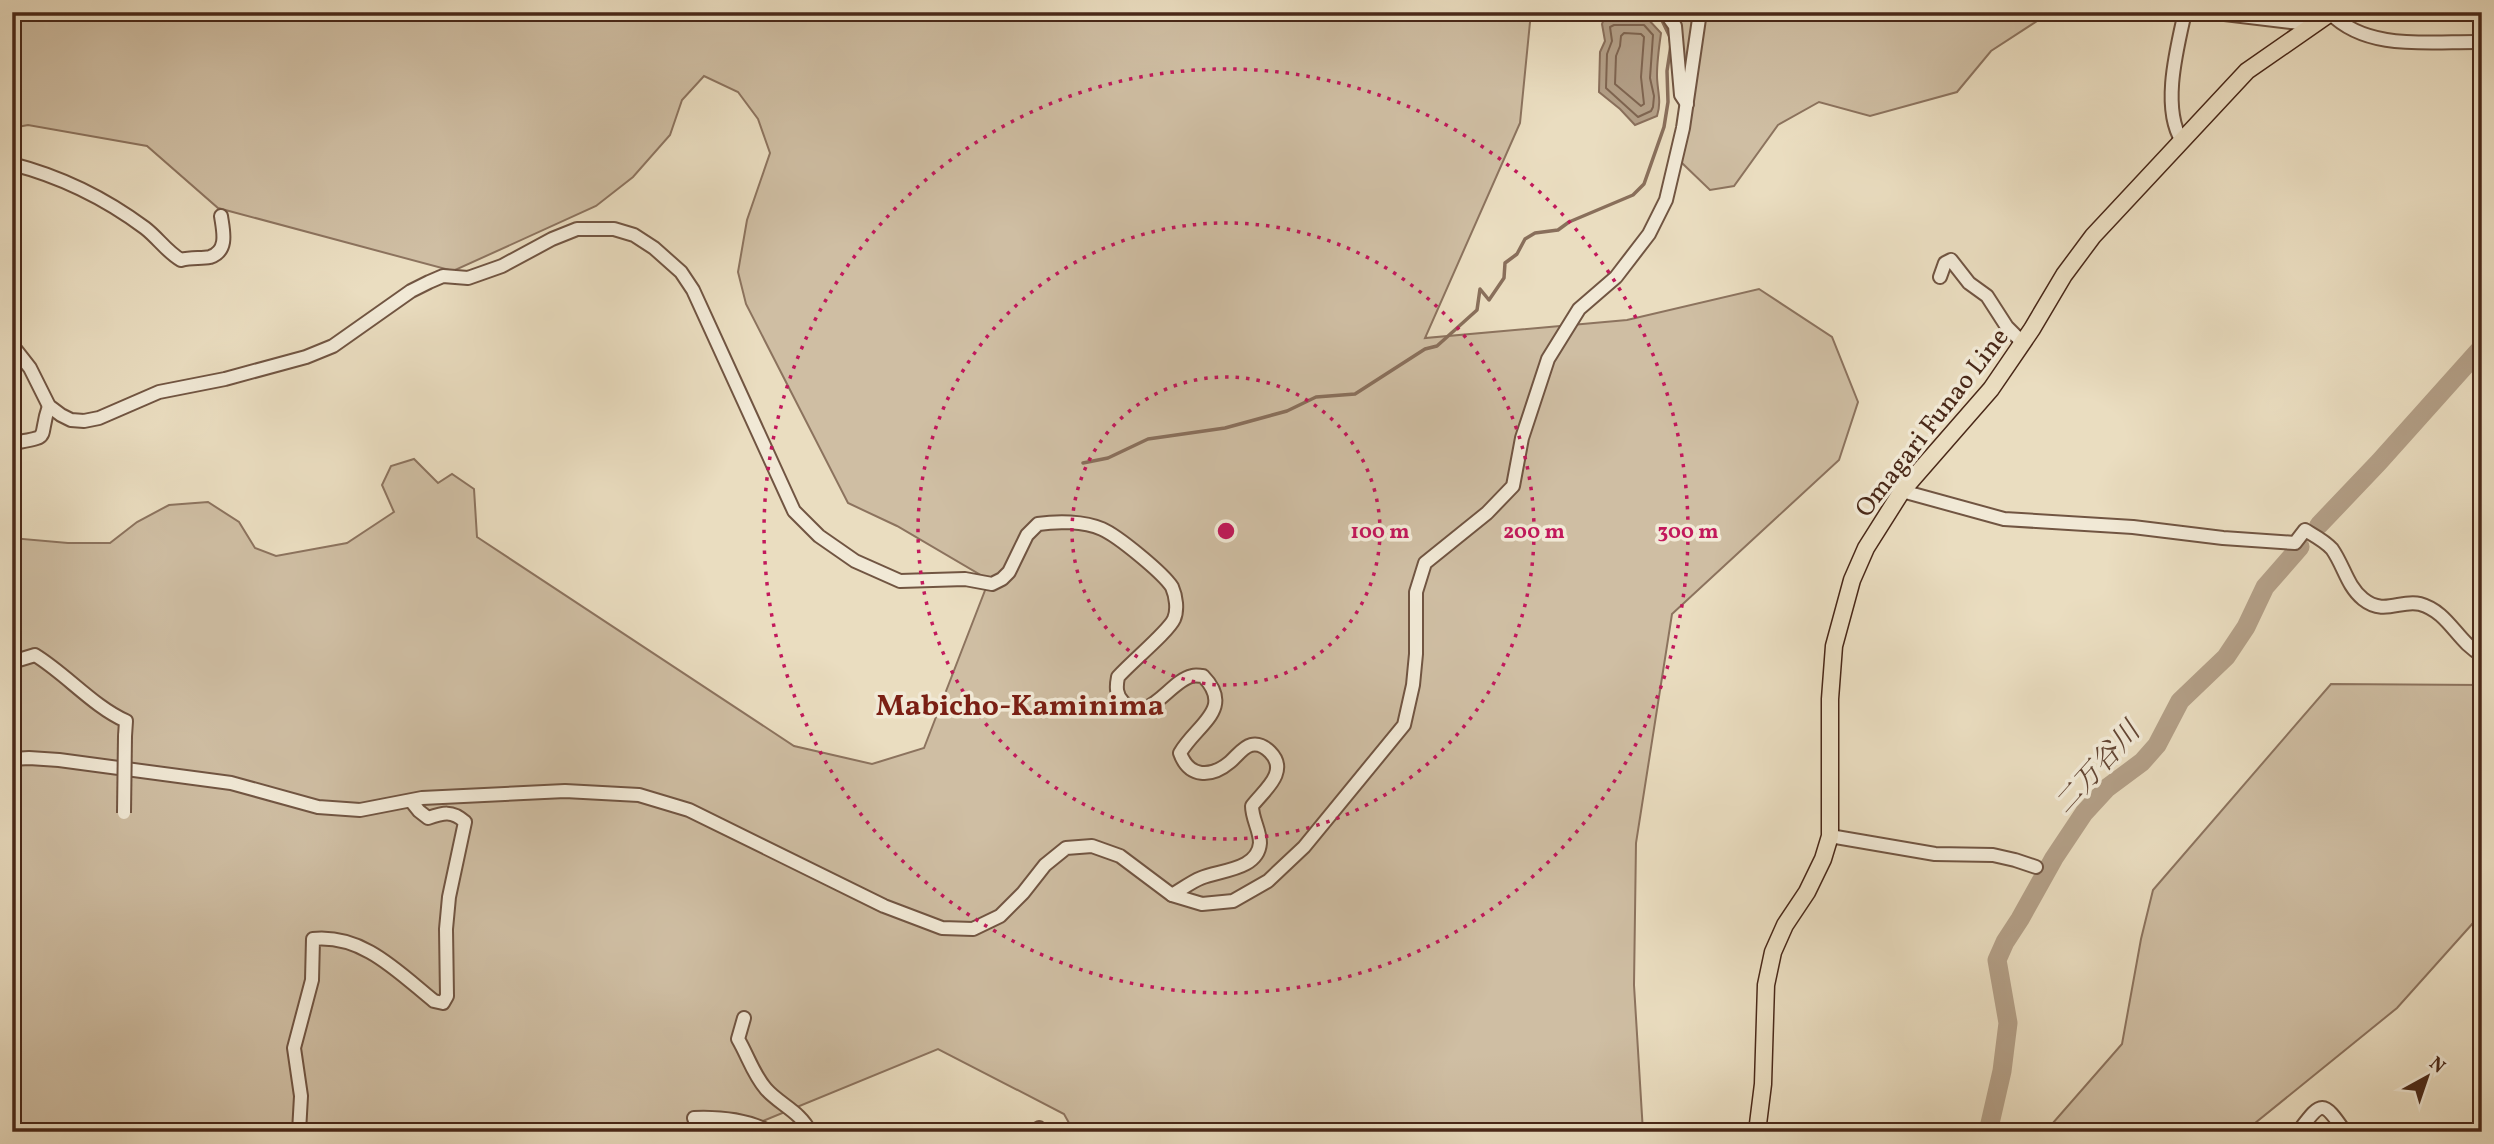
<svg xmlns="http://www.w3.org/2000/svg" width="2494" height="1144" font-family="Vollkorn,'Noto Serif JP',serif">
<rect width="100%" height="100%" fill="#eaddc0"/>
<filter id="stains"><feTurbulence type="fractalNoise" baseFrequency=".00286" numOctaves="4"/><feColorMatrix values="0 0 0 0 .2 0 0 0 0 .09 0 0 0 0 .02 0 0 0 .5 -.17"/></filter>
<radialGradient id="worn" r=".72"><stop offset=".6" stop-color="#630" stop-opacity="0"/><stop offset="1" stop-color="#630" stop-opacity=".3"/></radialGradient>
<g fill="#cfbea3" stroke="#8c735e" stroke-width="2">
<polygon points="12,12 1531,12 1520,123 1425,338 1627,320 1759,289 1832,337 1858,402 1839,460 1672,614 1636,843 1634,985 1643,1132 1074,1132 1064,1114 938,1049 736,1132 12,1132 12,538 68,543 110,543 137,522 169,505 208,502 239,522 255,548 276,556 347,543 394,512 382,485 391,466 414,459 438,483 452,474 474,489 477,537 794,746 872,764 924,748 989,580 897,526 848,503 746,304 738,272 747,220 770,153 758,119 738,92 704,76 682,100 670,135 633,177 596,206 453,271 218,208 147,146 28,125 12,128"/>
<polygon points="1676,12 2051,12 1991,51 1957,92 1870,116 1819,102 1778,125 1734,186 1710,190 1681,162 1689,82"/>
<polygon points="2331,684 2482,685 2482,913 2397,1008 2244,1132 2045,1132 2122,1044 2141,939 2153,890"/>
</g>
<path fill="#b39f87" stroke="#896f5b" stroke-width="2" d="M1610,18H1647L1661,33C1659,47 1657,61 1657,75C1657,90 1662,101 1657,116L1635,125L1620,109L1599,92L1600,52L1605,41L1602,24L1604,19Z"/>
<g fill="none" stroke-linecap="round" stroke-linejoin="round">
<g stroke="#7e6450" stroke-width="2">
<polygon points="1614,25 1644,25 1653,35 1650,78 1654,96 1653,107 1651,111 1638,117 1606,88 1607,54 1612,41 1610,27"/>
<polygon points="1624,33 1641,34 1644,37 1641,77 1644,104 1641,106 1615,84 1616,56 1620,46 1621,36"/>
</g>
<polyline stroke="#896f5b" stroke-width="3.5" points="1083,463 1108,458 1148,439 1225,428 1287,411 1316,397 1355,394 1425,349 1437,346 1477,310 1480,289 1489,300 1504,278 1505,263 1517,254 1525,239 1535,233 1558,230 1569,222 1633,195 1644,184 1664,127 1668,102 1667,71 1671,45 1670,37 1658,12"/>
<g stroke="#b39f87" stroke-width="19">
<polyline points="2319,525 2379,462 2482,347"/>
<polyline points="1988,1132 2002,1071 2008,1023 1997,960 2005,942 2020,919 2054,858 2084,813 2107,788 2142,762 2157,745 2180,701 2226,657 2246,627 2265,587 2300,547"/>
</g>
<defs>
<g id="minor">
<polyline points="1665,12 1675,26 1681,95 1687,104"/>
<polyline points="2208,12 2299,23 2308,29"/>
<path d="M2330,13C2368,52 2432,41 2482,42"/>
<path d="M2182,141C2161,108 2177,48 2185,12"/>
<path d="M12,164C59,176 106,199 145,228C158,238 167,252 181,260C192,257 201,259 210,257C229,251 223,230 221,216"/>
<polyline points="1940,277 1945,263 1951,260 1969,283 1987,296 2007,327 2023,343"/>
<path d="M12,345L30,368L49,406L61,415L71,420L84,421L99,418L159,392L225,379L306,357L333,346L411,291L429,282L443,276L468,278L502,266L552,239L577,229H614L634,235L654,248L681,272L693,290L794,511L819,536L855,561L900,581L965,579L992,584L1002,579L1009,572L1027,535L1038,524C1057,521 1084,521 1102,529C1118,536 1163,573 1172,587C1176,596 1178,610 1174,619C1168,632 1130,663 1118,677C1116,687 1116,695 1123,702C1148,727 1169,681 1192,676C1196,675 1200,676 1203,676C1235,709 1197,724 1180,753C1189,778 1211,778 1230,762C1237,756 1243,747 1251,745C1259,743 1265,747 1270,752C1290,772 1263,791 1252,806C1252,819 1260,830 1260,843C1258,870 1220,870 1201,878C1191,882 1182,889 1172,895"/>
<path d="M12,443C54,436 37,440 49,406"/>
<path d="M1902,491L2004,519L2133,527L2223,538L2295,543L2305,530C2315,536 2325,541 2332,549C2344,566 2347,586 2363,599C2384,616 2401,599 2420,604C2449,612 2457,642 2482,655"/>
<path d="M12,662L35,655C66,674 94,707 126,721L125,736"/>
<polyline points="12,759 29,758 59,760 231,783 318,807 360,810 422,798 565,791 639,795 689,810 884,906 942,928 973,929 1000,916 1023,893 1045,865 1066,848 1092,846 1120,856 1172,895 1202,904 1233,901 1268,881 1304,847 1404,725 1413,685 1416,654 1416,592 1425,563 1487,513 1513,486 1522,438 1548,359 1579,309 1616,277 1649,234 1666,200 1683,128 1700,12"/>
<polyline points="1830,836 1935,854 1993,855 2015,860 2036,867"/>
<path d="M744,1018L738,1039C748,1056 753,1074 766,1089C779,1104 801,1112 810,1132"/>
<path d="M299,1132L301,1096L294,1048L312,980L313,939C363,934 398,972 434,1001L443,1003L447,996L446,929L449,897L465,822C452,810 443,813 428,818L419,811L411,801"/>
<path d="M699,1132L694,1118C719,1117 748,1120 770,1132"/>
<polyline points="1037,1132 1039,1128"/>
<path d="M2298,1132C2321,1102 2322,1098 2345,1132"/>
</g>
<polyline id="major" points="1757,1132 1763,1084 1766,985 1773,952 1785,925 1807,892 1823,859 1830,836 1830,699 1834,646 1852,580 1866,548 1902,491 1991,389 2032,329 2064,275 2093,236 2247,71 2332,12"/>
</defs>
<use href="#minor" stroke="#715542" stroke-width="16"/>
<use href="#major" stroke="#492818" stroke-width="19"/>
<use href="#minor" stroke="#f1e9d6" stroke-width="12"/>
<use href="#major" stroke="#eaddc0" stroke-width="16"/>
<defs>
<polyline id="minor-bridge" points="124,813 125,736"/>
</defs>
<use href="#minor-bridge" stroke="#715542" stroke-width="16" stroke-linecap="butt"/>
<use href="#minor-bridge" stroke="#f1e9d6" stroke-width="12"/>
</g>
<g fill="none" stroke="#c2185b" stroke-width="3.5" stroke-dasharray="3.5 7">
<circle cx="1226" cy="531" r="154"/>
<circle cx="1226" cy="531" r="308"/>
<circle cx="1226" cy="531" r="462"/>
</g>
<g text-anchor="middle" stroke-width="7" stroke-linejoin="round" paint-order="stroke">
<g font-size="26" fill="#492818" stroke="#f1e9d6">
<text transform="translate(1931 422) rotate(-52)" y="9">Omagari Funao Line</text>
</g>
<g font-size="28" font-style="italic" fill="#644634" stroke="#f1e9d6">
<text transform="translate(2096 767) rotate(-48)" y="10">二万谷川</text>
</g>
<g font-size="30" font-weight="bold" fill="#7a1f14" stroke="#f1e9d6">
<text x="1020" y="715">Mabicho-Kaminima</text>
</g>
</g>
<circle cx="1226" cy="531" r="10" fill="#c2185b" stroke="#f1e9d6" stroke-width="3.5"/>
<g font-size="21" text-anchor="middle" font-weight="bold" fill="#c2185b" stroke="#f1e9d6" stroke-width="7" stroke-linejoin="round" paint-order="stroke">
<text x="1380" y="538">100 m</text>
<text x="1534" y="538">200 m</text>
<text x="1688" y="538">300 m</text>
</g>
<rect width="2494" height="1144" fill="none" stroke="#eaddc0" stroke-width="42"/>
<rect x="14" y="14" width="2466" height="1116" fill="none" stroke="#492818" stroke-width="3.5"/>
<rect x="21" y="21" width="2452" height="1102" fill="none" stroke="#492818" stroke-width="2"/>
<g transform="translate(2427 1077) rotate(40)" stroke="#f1e9d6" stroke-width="5" paint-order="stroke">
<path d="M0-5L12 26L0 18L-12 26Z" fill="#492818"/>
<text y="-10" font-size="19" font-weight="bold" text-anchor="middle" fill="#492818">N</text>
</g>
<rect width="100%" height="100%" filter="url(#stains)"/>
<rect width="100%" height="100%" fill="url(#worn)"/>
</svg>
